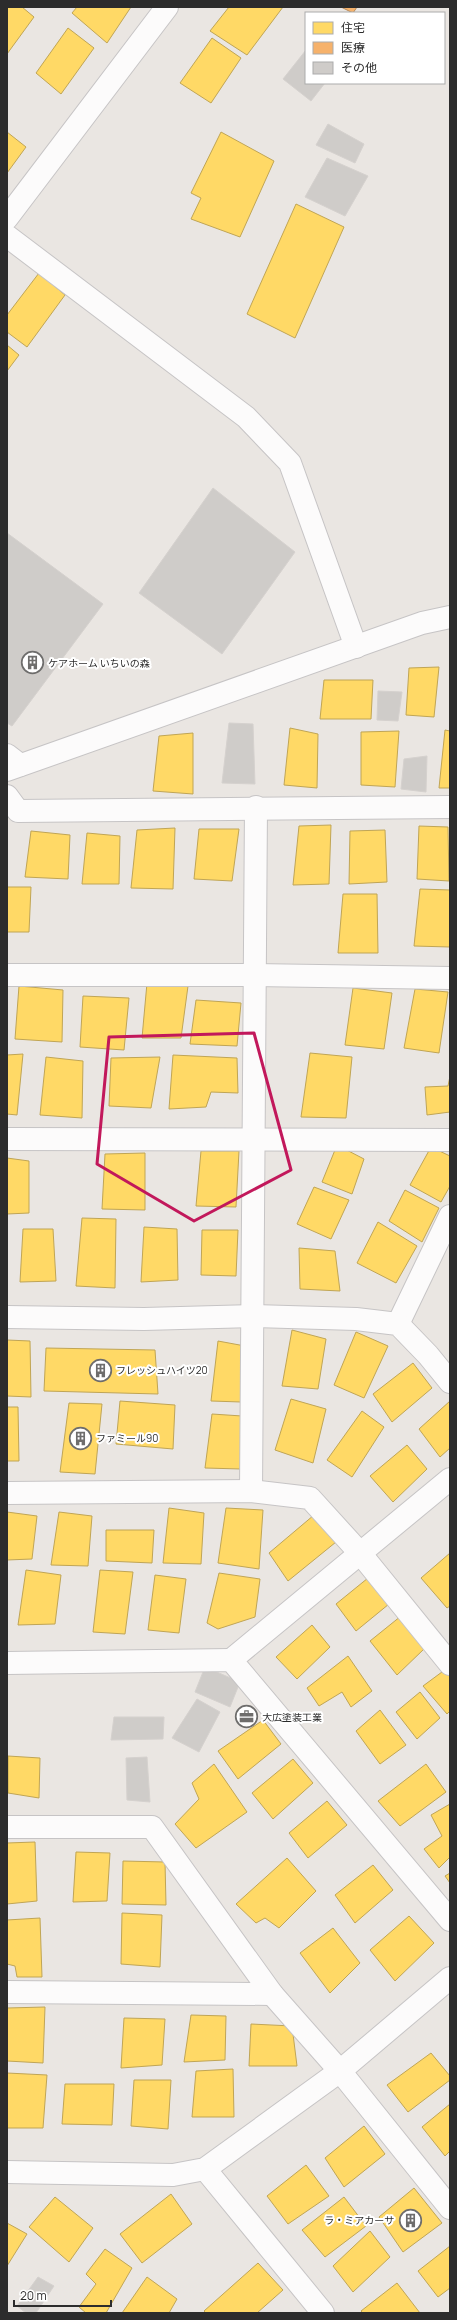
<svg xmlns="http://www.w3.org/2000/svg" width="457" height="2320" font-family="Manrope,'Noto Sans JP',sans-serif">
<rect width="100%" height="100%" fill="#eae6e2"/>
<g fill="#ffd966" stroke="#c0a555">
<polygon points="7,7 22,7 34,17 7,54"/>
<polygon points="77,7 131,7 107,43 72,13"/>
<polygon points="229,7 283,7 247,55 210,31"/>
<polygon points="68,28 94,48 61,94 36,73"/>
<polygon points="212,38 241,58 211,103 180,83"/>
<polygon points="7,132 26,147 7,173"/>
<polygon points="221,132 274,161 240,237 191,219 201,198 191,193"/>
<polygon points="296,204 344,227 295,338 247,314"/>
<polygon points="39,273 65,295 27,347 7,332 7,315"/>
<polygon points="7,345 19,355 7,371"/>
<polygon points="439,667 434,717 406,715 409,668"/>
<polygon points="324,680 373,680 371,719 320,719"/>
<polygon points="290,728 318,734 317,788 284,785"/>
<polygon points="445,730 450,731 450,788 439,788"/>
<polygon points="399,731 395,787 361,785 361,732"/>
<polygon points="193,733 193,794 153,791 159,736"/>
<polygon points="331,825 329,884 293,885 299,826"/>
<polygon points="419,826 448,827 449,881 417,879"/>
<polygon points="175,828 173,889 131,888 137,830"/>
<polygon points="199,829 239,829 232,881 194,879"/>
<polygon points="385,830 387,882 349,884 350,831"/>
<polygon points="31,831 70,835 68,879 25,877"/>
<polygon points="87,833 120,836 119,884 82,884"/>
<polygon points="7,887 31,887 29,932 7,932"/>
<polygon points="420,889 450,890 450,947 414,946"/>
<polygon points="343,894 377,894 378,953 338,953"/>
<polygon points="147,983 188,986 181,1038 142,1038"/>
<polygon points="19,986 63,990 62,1042 15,1039"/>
<polygon points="353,988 392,993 384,1049 345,1045"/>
<polygon points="415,989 448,992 439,1053 404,1048"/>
<polygon points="83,996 129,998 124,1050 80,1047"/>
<polygon points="196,1000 241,1003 237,1046 190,1044"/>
<polygon points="310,1053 352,1057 346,1118 301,1117"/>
<polygon points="23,1054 17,1115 7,1114 7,1055"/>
<polygon points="173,1055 237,1058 238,1093 211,1092 206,1107 169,1109"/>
<polygon points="46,1057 83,1061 82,1118 40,1115"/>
<polygon points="160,1057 151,1108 109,1106 111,1058"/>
<polygon points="450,1076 450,1112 427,1115 425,1087 448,1086"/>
<polygon points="337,1145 364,1159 352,1194 322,1182"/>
<polygon points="431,1147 450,1156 450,1186 441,1202 410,1185"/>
<polygon points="201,1151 239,1151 236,1207 196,1206"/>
<polygon points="145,1153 145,1210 102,1209 105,1154"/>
<polygon points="7,1158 29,1161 29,1213 7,1214"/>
<polygon points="314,1187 349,1200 331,1239 297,1224"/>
<polygon points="405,1190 439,1208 422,1242 389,1221"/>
<polygon points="82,1218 116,1219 115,1288 76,1286"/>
<polygon points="378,1222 417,1246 396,1283 357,1263"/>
<polygon points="144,1227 177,1229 178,1280 141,1282"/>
<polygon points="23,1229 53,1229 56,1281 20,1282"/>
<polygon points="202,1230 238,1230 236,1276 201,1275"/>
<polygon points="299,1248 335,1251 340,1291 300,1289"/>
<polygon points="292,1330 326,1339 318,1389 282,1386"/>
<polygon points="356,1332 388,1346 364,1398 334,1385"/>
<polygon points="7,1340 30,1341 31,1397 7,1396"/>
<polygon points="218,1341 245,1346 241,1402 211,1401"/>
<polygon points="46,1348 155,1350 158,1394 44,1391"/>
<polygon points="413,1363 432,1388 392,1422 373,1394"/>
<polygon points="291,1399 326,1409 313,1463 275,1450"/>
<polygon points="120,1401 175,1405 173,1449 116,1444"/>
<polygon points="450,1401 450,1448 440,1457 419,1429"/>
<polygon points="69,1403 102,1404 95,1474 60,1472"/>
<polygon points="7,1407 18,1407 19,1461 7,1461"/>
<polygon points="362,1411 384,1427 352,1477 327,1460"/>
<polygon points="212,1414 242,1416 241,1469 205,1468"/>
<polygon points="407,1445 427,1469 393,1502 370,1476"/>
<polygon points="169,1508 204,1513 201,1564 163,1563"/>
<polygon points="226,1508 263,1510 259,1569 218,1563"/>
<polygon points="7,1512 37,1516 32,1559 7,1560"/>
<polygon points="59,1512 92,1516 88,1566 51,1565"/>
<polygon points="314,1515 336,1542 288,1581 269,1553"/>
<polygon points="106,1530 154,1530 152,1563 106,1561"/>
<polygon points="450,1553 450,1606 447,1608 421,1578"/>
<polygon points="26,1570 61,1575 55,1624 18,1625"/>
<polygon points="100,1570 133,1572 125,1634 93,1632"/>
<polygon points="219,1573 260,1579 255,1617 218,1629 207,1623"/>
<polygon points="155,1575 186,1579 179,1633 148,1630"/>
<polygon points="368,1578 389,1604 356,1631 336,1604"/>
<polygon points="401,1616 424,1649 397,1675 370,1641"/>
<polygon points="312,1625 330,1647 297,1679 276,1657"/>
<polygon points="348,1656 372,1691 351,1707 342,1692 319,1706 307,1688"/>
<polygon points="446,1669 450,1674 450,1711 447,1714 423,1686"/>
<polygon points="420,1692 440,1718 417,1739 396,1712"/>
<polygon points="380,1710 406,1745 380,1764 356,1731"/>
<polygon points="263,1720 281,1744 238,1779 218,1751"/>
<polygon points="8,1756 40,1758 39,1798 8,1793"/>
<polygon points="293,1759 313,1783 273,1819 252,1793"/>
<polygon points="214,1764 247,1812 196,1848 175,1824 199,1799 192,1783"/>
<polygon points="426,1764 446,1792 400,1826 378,1801"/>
<polygon points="327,1801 347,1825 308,1858 289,1833"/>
<polygon points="450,1804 450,1857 439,1868 424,1849 442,1836 431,1815"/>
<polygon points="35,1842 37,1901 7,1904 7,1843"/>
<polygon points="76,1852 110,1853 107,1901 73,1902"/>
<polygon points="287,1858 316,1891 279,1928 265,1918 256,1923 236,1904"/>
<polygon points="123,1861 165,1862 166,1905 122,1904"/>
<polygon points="373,1865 393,1890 355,1923 335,1895"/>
<polygon points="450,1873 450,1883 445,1876"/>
<polygon points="122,1913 162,1915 160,1967 121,1964"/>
<polygon points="409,1916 434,1943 395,1981 370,1950"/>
<polygon points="40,1918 42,1977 17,1977 15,1966 7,1964 7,1920"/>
<polygon points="333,1928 360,1963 330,1993 300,1953"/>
<polygon points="45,2007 43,2063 7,2061 7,2008"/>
<polygon points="191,2015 226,2016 225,2060 184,2062"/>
<polygon points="124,2018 165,2019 162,2065 121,2068"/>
<polygon points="251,2024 292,2026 297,2066 249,2066"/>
<polygon points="431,2053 450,2076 450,2080 408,2112 387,2085"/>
<polygon points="233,2069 234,2117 192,2117 196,2071"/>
<polygon points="7,2073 47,2075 43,2128 7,2128"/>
<polygon points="134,2080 171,2080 168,2129 131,2126"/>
<polygon points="65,2084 114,2084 112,2125 62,2124"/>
<polygon points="450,2104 450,2151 445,2156 422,2127"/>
<polygon points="364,2126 385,2154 344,2187 325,2158"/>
<polygon points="306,2165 329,2196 288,2224 267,2196"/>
<polygon points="414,2188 442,2223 403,2252 379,2217"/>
<polygon points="171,2194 192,2224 142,2263 120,2234"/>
<polygon points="55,2197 93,2228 69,2262 29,2227"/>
<polygon points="344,2197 366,2226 325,2257 302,2230"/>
<polygon points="7,2223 27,2234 7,2266"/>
<polygon points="370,2231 390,2257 353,2292 333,2266"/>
<polygon points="450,2246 450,2288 438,2297 418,2271"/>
<polygon points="105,2249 132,2268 106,2313 86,2313 79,2307 96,2284 86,2274"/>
<polygon points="258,2263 283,2290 257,2313 206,2313 204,2311"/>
<polygon points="147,2277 177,2299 169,2313 122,2313"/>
<polygon points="397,2283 420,2313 363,2313 361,2311"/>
</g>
<polygon fill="#f6b26b" stroke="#b98a58" points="341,7 357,7 353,13"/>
<g fill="#cfccc9" stroke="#d5d1ce">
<polygon points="306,50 306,83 325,83 311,101 283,79"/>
<polygon points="328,124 364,144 355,163 316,145"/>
<polygon points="327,158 368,176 345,216 305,197"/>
<polygon points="213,488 295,552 222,654 139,593"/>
<polygon points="7,533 103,604 12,726 7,723"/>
<polygon points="378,691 402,692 398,721 377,720"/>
<polygon points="229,723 253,724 255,784 222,783"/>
<polygon points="427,756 426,792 401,789 404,759"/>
<polygon points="205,1667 240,1682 230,1707 195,1692"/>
<polygon points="197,1699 220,1712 199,1752 172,1738"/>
<polygon points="114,1717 164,1717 163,1739 111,1740"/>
<polygon points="147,1757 150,1802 127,1800 126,1758"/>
<polygon points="38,2277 54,2286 36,2313 26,2313 17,2306"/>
</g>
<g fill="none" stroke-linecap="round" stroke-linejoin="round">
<defs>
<g id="minor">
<polyline points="7,218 167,7"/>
<polyline points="7,236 246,417 290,463 356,647"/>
<polyline points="7,755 20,765"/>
<polyline points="7,796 18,811 450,807"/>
<polyline points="7,975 254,975 450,978"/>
<polyline points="7,1139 450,1140"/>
<polyline points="398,1324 450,1216"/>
<polyline points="251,1491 256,807"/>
<polyline points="7,1493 251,1491 310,1498 360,1553 450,1664"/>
<polyline points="231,1660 450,1479"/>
<polyline points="7,1663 231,1660 450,1920"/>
<polyline points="7,1827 152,1827 272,1994 340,2071 450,2208"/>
<polyline points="7,1992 272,1994"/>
<polyline points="205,2169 323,2313"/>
</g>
<g id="tertiary">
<polyline points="7,770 422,623 450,617"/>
<polyline points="7,1317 144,1319 254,1316 356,1319 398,1324 428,1355 450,1382"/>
<polyline points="7,2172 173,2175 205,2169 340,2071 450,1978"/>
</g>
</defs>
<use href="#minor" stroke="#c6c4c5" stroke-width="24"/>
<use href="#tertiary" stroke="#c6c4c5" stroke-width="24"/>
<use href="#minor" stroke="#fcfbfb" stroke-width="22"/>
<use href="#tertiary" stroke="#fcfbfb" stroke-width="22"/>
</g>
<path fill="none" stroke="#c2185b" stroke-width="3" stroke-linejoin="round" d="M254,1033L291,1170L194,1221L97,1164L109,1037Z"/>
<defs>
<symbol id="building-ring" viewBox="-11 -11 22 22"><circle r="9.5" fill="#fff" stroke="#6e6d6c" stroke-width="1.5"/><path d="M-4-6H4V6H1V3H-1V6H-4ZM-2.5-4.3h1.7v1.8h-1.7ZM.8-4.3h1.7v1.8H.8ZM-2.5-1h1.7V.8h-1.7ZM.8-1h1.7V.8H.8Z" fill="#6e6d6c"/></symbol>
<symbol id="office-ring" viewBox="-11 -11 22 22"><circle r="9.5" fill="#fff" stroke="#6e6d6c" stroke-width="1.5"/><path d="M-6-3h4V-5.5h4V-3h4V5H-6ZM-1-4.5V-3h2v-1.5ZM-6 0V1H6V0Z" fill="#6e6d6c"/></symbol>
</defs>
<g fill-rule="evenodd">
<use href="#building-ring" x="20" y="650" width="25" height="25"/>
<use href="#building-ring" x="88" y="1358" width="25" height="25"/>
<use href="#building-ring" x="68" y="1426" width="25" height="25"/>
<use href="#office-ring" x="234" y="1704" width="25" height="25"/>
<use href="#building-ring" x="398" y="2208" width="25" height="25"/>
</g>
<g text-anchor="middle" stroke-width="4" stroke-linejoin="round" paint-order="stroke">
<g font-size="10" fill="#2c2c2c" stroke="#fff" text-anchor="start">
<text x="48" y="667">ケアホーム いちいの森</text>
<text x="116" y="1374">フレッシュハイツ20</text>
<text x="96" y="1442">ファミール90</text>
<text x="262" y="1721">大広塗装工業</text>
<text x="394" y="2224" text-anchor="end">ラ・ミアカーサ</text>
</g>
</g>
<rect width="457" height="2320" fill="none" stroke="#2c2c2c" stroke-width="16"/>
<rect x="305" y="12" width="140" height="72" fill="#ffffff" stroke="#ababab"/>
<rect x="313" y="22" width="20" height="12" fill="#ffd966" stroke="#ababab"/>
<text x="341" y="32" font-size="12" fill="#2c2c2c">住宅</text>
<rect x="313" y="42" width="20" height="12" fill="#f6b26b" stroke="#ababab"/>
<text x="341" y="52" font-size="12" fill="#2c2c2c">医療</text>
<rect x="313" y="62" width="20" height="12" fill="#cfccc9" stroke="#ababab"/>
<text x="341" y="72" font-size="12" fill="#2c2c2c">その他</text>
<path d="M14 2300v6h97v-6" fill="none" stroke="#2c2c2c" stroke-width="2"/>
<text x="20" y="2300" font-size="12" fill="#2c2c2c" stroke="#ffffff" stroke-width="3" paint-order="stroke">20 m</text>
</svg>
